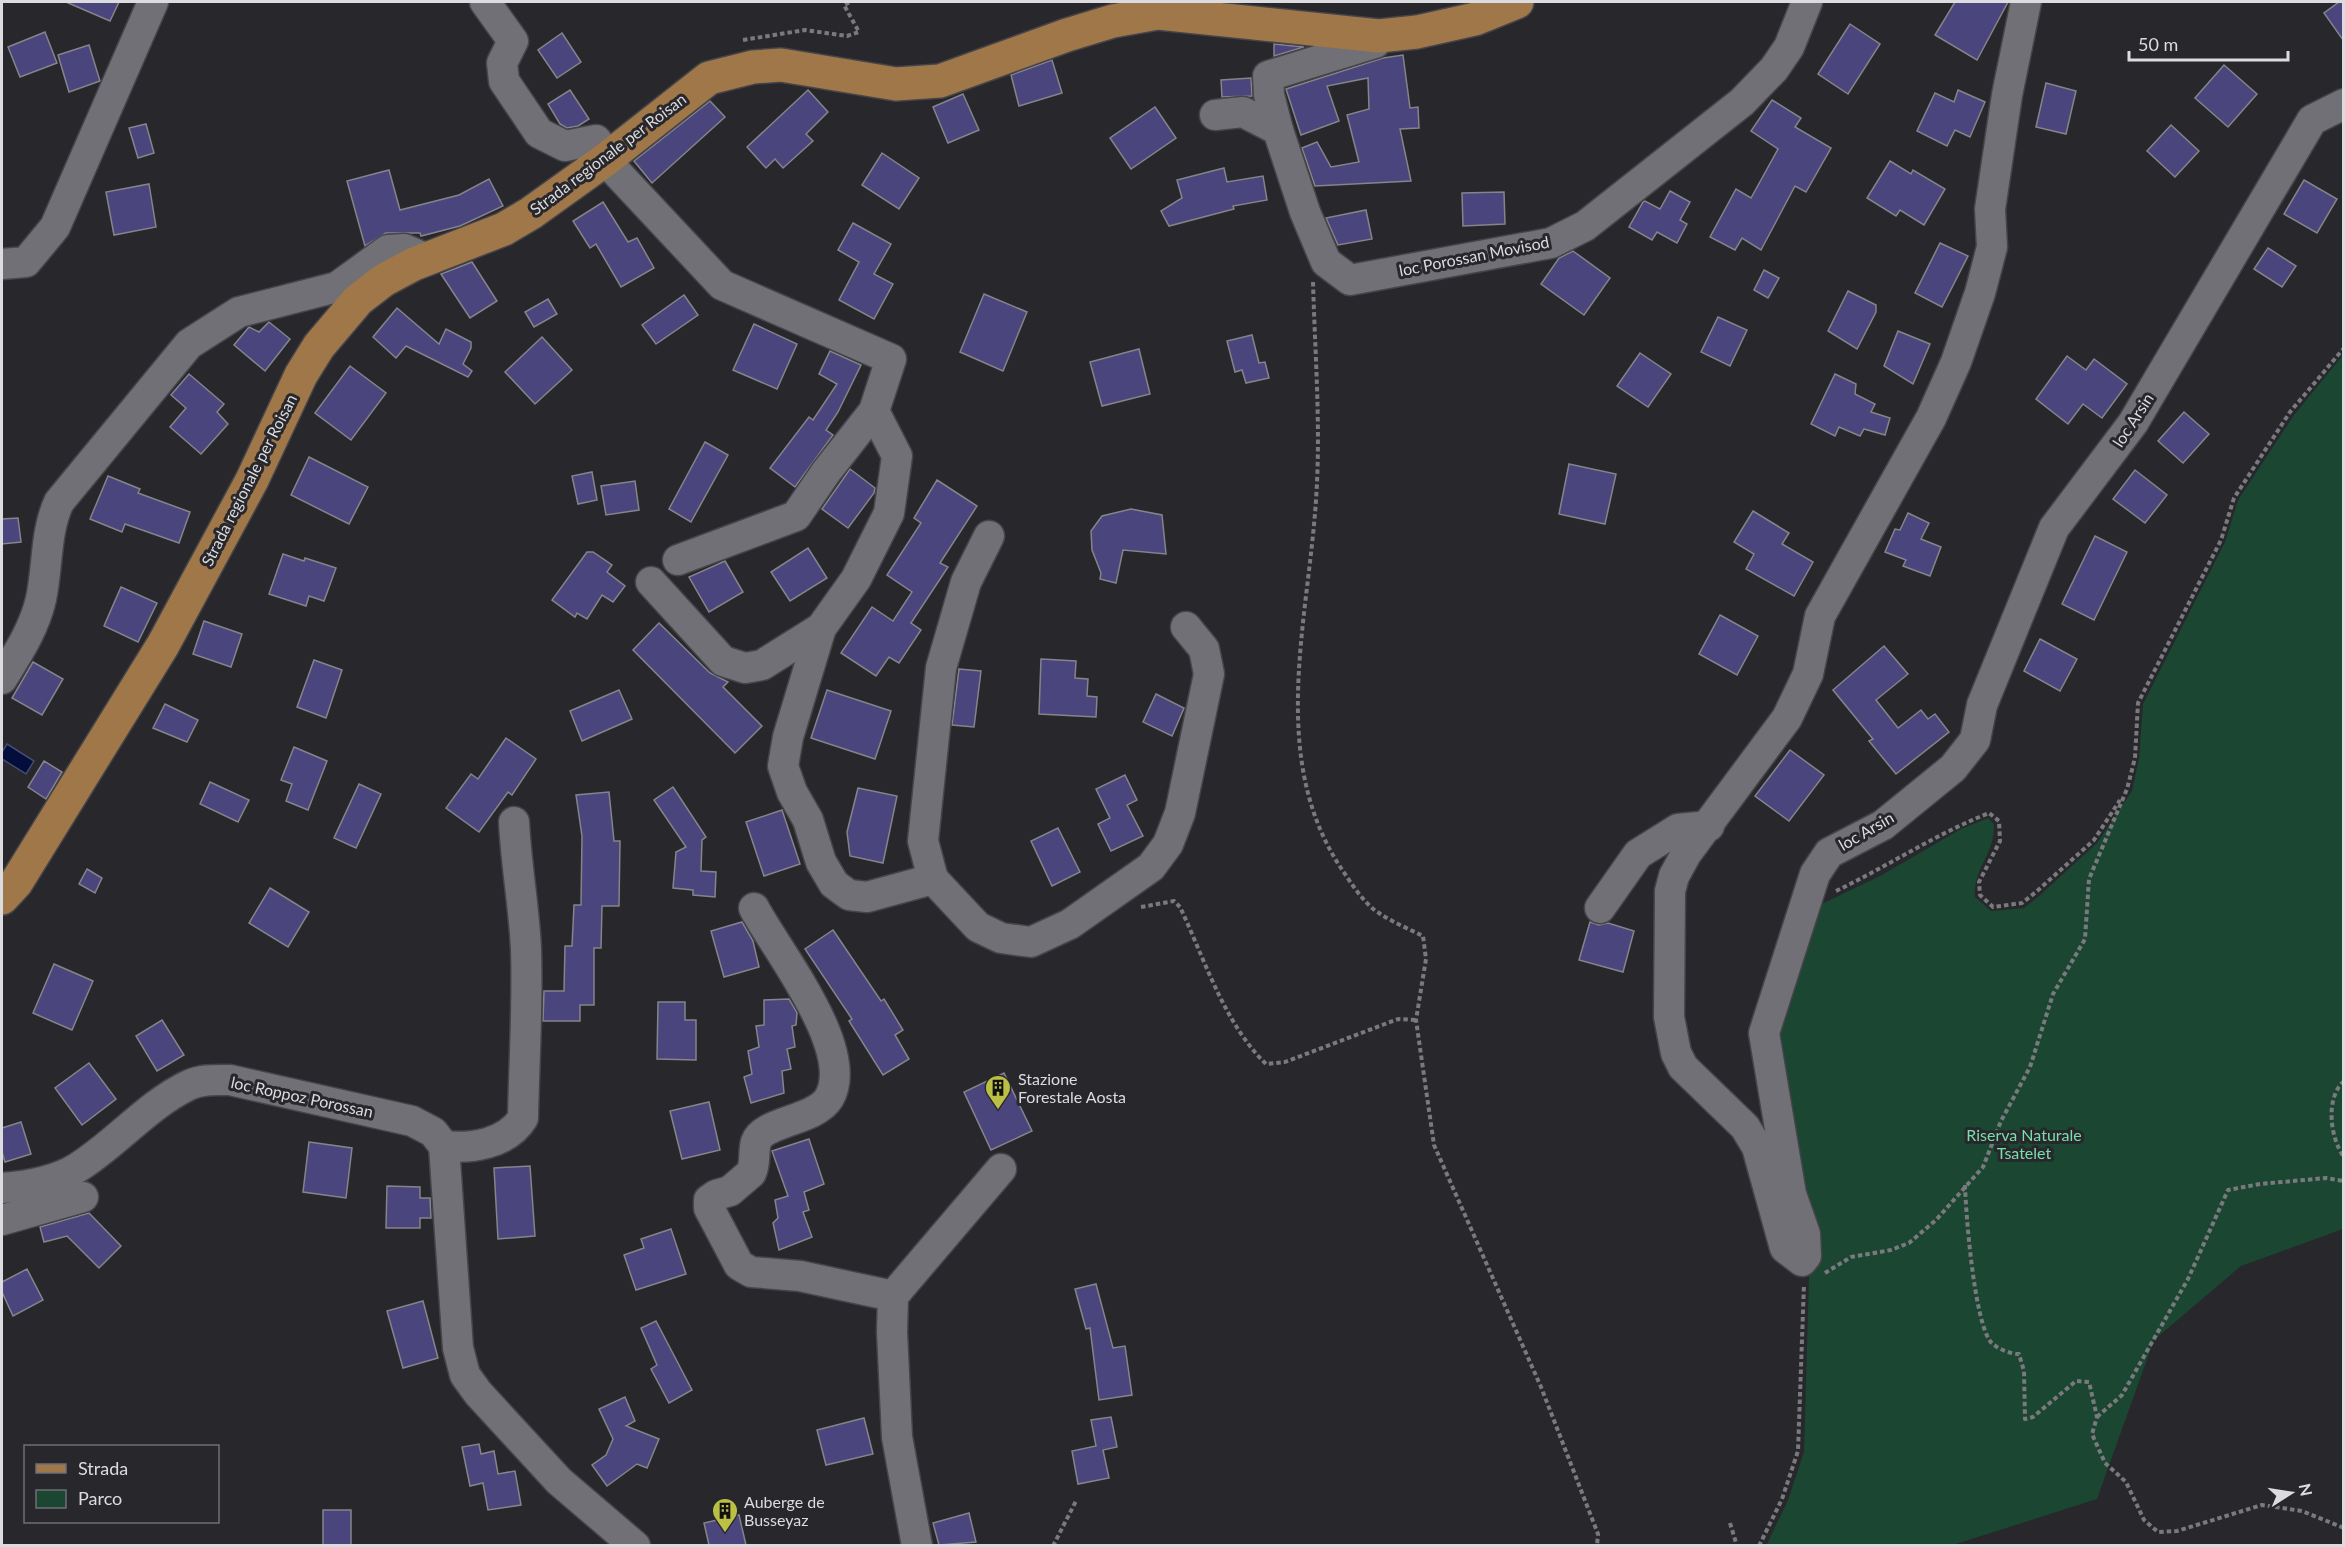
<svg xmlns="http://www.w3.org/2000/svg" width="2345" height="1547" font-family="Lato,sans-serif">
<rect width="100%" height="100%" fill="#27272c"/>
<path fill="#1a4632" d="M2343,355V1229L2241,1266L2154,1340L2097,1499L1953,1545L1766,1546L1788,1500L1804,1452L1809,1275L1771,1034L1811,909L1880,876L1961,829L1988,818L1994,824C1995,855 1973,868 1975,897L1991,911L2024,908L2039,896L2097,843L2132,791L2139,758L2143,704L2225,542L2238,500L2294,415Z"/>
<polygon fill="#030e3c" stroke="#444c6d" stroke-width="1.5" points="7,744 34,761 26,774 2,759 2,752"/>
<g fill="#4a457c" stroke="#84848a" stroke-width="1.5">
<polygon points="66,2 119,2 110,21"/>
<polygon points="1955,2 2008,2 1977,60 1935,35"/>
<polygon points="2339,2 2343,2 2343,40 2324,13"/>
<polygon points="1850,24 1880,44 1848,94 1818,74"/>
<polygon points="45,32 57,63 20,77 8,47"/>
<polygon points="562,33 581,62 557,78 538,50"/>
<polygon points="1274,44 1304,47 1274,56"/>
<polygon points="89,45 100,81 69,92 58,55"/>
<polygon points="1403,55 1410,108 1418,107 1419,128 1400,129 1411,181 1315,186 1302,148 1317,142 1331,167 1359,162 1347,115 1369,109 1368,78 1327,86 1339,121 1301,135 1286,89 1383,58"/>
<polygon points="1052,60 1062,93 1019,106 1011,75"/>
<polygon points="2224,65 2257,94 2228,127 2195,98"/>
<polygon points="1251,78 1252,96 1222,97 1221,80"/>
<polygon points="2046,83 2076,91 2066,134 2036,127"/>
<polygon points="570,90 589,119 578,126 567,128 560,124 548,104"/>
<polygon points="808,90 828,112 806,134 813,141 783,168 775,159 766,168 747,147"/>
<polygon points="1958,90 1985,102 1970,137 1955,130 1947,146 1917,131 1935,93 1954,102"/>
<polygon points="963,94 979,130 948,143 933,107"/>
<polygon points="1772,100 1801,118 1795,127 1831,148 1806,192 1795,186 1761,250 1742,238 1735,250 1710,237 1736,189 1751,198 1778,149 1751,131"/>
<polygon points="710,101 725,117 652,183 634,161"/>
<polygon points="1155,107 1176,138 1131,169 1110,138"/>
<polygon points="146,124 154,153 138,158 129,128"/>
<polygon points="2171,125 2199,151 2175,177 2147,151"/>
<polygon points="882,153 919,178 899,209 862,185"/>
<polygon points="1890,161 1911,174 1913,170 1945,189 1924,225 1900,210 1896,216 1867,198"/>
<polygon points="1224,168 1227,182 1263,176 1267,200 1233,206 1234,209 1169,226 1161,211 1182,198 1177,180"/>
<polygon points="389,170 400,210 459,195 489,179 503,206 460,226 421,236 420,233 386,233 365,246 347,181"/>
<polygon points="2304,180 2337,199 2317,233 2284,214"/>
<polygon points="149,184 156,227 114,235 106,192"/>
<polygon points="1670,191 1690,202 1680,220 1687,224 1677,243 1657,232 1652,240 1629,227 1643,202 1645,201 1660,209"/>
<polygon points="1504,192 1505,224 1463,226 1462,193"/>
<polygon points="603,202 628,242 637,238 654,268 621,287 596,244 590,248 573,221"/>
<polygon points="1366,210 1372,239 1338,245 1326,218"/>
<polygon points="853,223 891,244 874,274 893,284 874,319 839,300 859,262 838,250"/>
<polygon points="1940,243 1968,256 1942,307 1915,293"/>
<polygon points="2268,248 2296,266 2282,287 2254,269"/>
<polygon points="1573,251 1610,278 1584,315 1541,284 1559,258"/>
<polygon points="472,262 497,301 470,318 441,274"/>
<polygon points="1764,270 1779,278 1768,298 1754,290"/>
<polygon points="1848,291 1876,305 1876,312 1857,349 1828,331"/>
<polygon points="984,294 1027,312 1003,371 960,352"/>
<polygon points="684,295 698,315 656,344 642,325"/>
<polygon points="548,299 557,314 534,327 525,312"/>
<polygon points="397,308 439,344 446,329 471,342 471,348 463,364 472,371 468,377 406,346 396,358 373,337"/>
<polygon points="1718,317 1747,330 1730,366 1701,352"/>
<polygon points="269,322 290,339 265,371 234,345 249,327 259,332"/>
<polygon points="754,324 797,344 777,389 733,370"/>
<polygon points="1898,331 1930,344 1913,384 1884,366"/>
<polygon points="1252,335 1259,363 1265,362 1269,378 1246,383 1242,370 1235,372 1227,341"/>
<polygon points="542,337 572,370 535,404 505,372"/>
<polygon points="1139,349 1150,394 1102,406 1090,362"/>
<polygon points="830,351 861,365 838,412 826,430 833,435 795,487 770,468 809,417 813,420 837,384 819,374"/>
<polygon points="1640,353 1671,374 1648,407 1617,386"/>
<polygon points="2067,356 2086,370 2094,359 2127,384 2102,418 2083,404 2068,424 2036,399"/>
<polygon points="350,366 386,393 351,440 315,413"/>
<polygon points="189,374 224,404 217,412 228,424 201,454 170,427 186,408 171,395"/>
<polygon points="1835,374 1856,384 1855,394 1875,404 1871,412 1890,418 1885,435 1864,429 1860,436 1839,427 1835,436 1811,424"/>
<polygon points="2184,412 2209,434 2183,463 2158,441"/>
<polygon points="705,442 728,455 691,522 669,509"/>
<polygon points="309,457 368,487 349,524 291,495"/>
<polygon points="1569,464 1616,474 1605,524 1559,514"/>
<polygon points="850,469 875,488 874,493 848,528 822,509"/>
<polygon points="2135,470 2167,495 2145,523 2113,499"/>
<polygon points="592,472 597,500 578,504 572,476"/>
<polygon points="108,476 140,489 138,493 190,512 179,543 125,524 122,532 90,519"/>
<polygon points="937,480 977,506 940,563 948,567 911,623 921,630 899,663 889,657 876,676 841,653 872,607 893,621 912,592 887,575 921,523 914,518"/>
<polygon points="635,481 639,510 606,515 601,486"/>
<polygon points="1131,509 1162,515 1166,554 1123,550 1116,583 1100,579 1101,573 1092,550 1091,531 1102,516"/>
<polygon points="1753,511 1789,533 1782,544 1813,562 1794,596 1746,569 1754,554 1734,542"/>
<polygon points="1908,513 1929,523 1921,539 1941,547 1930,576 1903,566 1906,560 1885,552 1895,529 1900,530"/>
<polygon points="18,518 21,542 2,544 2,519"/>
<polygon points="2095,536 2127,552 2094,620 2062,604"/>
<polygon points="808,548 827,578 790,601 771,572"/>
<polygon points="587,552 593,552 612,565 607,572 625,586 613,602 602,595 587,619 577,613 575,617 552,600"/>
<polygon points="283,554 304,561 305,558 336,568 324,601 309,596 306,606 269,594"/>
<polygon points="725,561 743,592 709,612 689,577"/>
<polygon points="121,587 157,603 138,642 104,626"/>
<polygon points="1720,615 1758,636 1737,675 1699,654"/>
<polygon points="204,621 242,634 231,667 193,654"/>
<polygon points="659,623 710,673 728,682 723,687 762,726 735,753 633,650"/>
<polygon points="2040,639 2077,659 2060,691 2024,671"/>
<polygon points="1884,646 1908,674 1876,700 1898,728 1921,710 1928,719 1935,714 1949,732 1896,774 1869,741 1873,739 1833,690"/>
<polygon points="1041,659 1076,661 1075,678 1088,679 1087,696 1097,697 1096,717 1039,714"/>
<polygon points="314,660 342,670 326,718 297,707"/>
<polygon points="33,662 63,679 42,715 12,698"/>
<polygon points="959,669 981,671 974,727 952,725"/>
<polygon points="619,690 632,719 582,741 570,711"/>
<polygon points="827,690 891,711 875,759 811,738"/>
<polygon points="1156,694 1184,708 1172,736 1143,722"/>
<polygon points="165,704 198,720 187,742 153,728"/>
<polygon points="506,738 536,759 512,795 508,792 479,832 446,808 471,774 478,779"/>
<polygon points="294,747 327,761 308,810 286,801 292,784 281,780"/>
<polygon points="1790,750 1824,775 1789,821 1755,796"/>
<polygon points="44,761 62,772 46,799 28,787"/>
<polygon points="1125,775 1137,800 1127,805 1143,836 1111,851 1098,824 1110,818 1096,789"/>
<polygon points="210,782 249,800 238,822 200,804"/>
<polygon points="359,784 381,794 356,848 334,838"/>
<polygon points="673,787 706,837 702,840 701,871 716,872 715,897 693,895 693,890 673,888 676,852 686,847 654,800"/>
<polygon points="858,788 897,796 883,863 850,856 847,832"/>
<polygon points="609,792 614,841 620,841 619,906 602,906 601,948 594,948 594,1005 580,1005 580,1021 543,1021 544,991 564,991 565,946 572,946 574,905 581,905 582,836 576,795"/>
<polygon points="782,810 800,864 764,876 746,822"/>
<polygon points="1058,828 1080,872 1052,886 1031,841"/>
<polygon points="87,869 102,878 95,893 79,884"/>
<polygon points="270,888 309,912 288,947 249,923"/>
<polygon points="742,922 753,941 759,967 724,977 711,931"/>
<polygon points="1590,922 1599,925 1608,923 1634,931 1623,972 1579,960"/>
<polygon points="833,930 881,1001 884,999 903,1030 895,1035 909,1059 883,1075 849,1021 852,1019 805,949"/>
<polygon points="54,964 93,981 72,1030 33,1013"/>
<polygon points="789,999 797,1013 796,1025 792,1026 795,1047 787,1049 791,1069 782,1071 784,1093 751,1103 744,1077 752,1074 748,1051 759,1047 756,1026 764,1025 764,1000"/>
<polygon points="658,1002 685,1002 685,1020 696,1020 696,1060 657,1059"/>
<polygon points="162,1020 184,1055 157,1071 136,1036"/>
<polygon points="89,1063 116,1099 82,1125 55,1088"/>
<polygon points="1004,1073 1032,1131 991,1150 964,1092"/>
<polygon points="709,1102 720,1150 682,1159 670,1111"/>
<polygon points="21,1122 31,1154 5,1162 2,1152 2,1128"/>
<polygon points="809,1139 824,1184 804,1192 809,1210 803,1212 812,1237 779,1250 773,1223 778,1218 775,1200 788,1196 772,1151"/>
<polygon points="309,1142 352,1148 346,1198 303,1192"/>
<polygon points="530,1166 535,1236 498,1239 494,1168"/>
<polygon points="387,1186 420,1187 420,1198 430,1198 431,1218 420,1218 420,1228 386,1228"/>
<polygon points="89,1213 121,1246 99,1268 67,1236 44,1242 40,1227"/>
<polygon points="671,1229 686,1274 636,1290 624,1255 644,1248 641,1239"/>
<polygon points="27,1269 43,1300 13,1316 2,1292 2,1282"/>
<polygon points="1096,1284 1113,1348 1125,1346 1132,1395 1099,1400 1090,1328 1086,1329 1075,1289"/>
<polygon points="423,1301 438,1358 403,1368 387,1311"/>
<polygon points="656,1321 692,1390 669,1403 651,1369 657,1365 641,1328"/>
<polygon points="625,1397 635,1421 626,1426 659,1439 647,1468 637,1464 607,1486 592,1465 606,1455 613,1439 599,1409"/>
<polygon points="1111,1417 1117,1447 1103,1450 1109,1478 1078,1484 1072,1451 1096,1446 1091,1420"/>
<polygon points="864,1418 873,1454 826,1465 817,1430"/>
<polygon points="479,1444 481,1454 494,1451 498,1474 515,1471 521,1505 488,1510 483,1483 470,1486 462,1447"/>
<rect x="323" y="1510" width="28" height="35"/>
<polygon points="969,1513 976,1542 939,1545 933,1523"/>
<polygon points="739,1515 746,1545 709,1545 704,1523"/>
</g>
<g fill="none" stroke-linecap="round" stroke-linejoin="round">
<defs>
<g id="minor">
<polyline points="485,2 513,41 502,63 504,81 539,133 565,146 596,140 603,149 605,160 722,285 891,359 874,411 826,472 796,516 678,560"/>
<polyline points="2026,2 2007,95 1990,209 1992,247 1980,293 1956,362 1931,418 1820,616 1808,674 1787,718 1686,854 1674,876 1670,891 1669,1017 1676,1053 1683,1067 1745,1127 1757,1147 1785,1248 1802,1261 1806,1256 1805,1234 1791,1194 1764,1033 1815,874 1829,853 1883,825 1953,768 1975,740 1982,705 2054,528 2133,423 2312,120 2344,104"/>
<polyline points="1215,115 1243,112 1278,130 1305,212 1326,262 1350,280 1551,243 1585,226 1742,102 1774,69 1789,47 1807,2"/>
<polyline points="1278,130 1269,95 1268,76 1375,43 1379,36"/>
<polyline points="2,264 26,262 55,227 153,2"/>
<polyline points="874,411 897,456 889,513 856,579 821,628 788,737 783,766 792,792 808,820 821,862 834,884 849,895 867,897 933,879 978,927 1001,938 1031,942 1070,924 1151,867 1168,844 1180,813 1209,674 1204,649 1186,627"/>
<polyline points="651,582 723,661 745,668 762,665 821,628"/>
<path d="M2,679C18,653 34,629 41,599C48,567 45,532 59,502L189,344L239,312L337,287L388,250L404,249L427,259"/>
<polyline points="933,879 923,841 941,668 966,582 989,536"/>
<path d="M754,908C776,950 857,1050 829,1098C815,1121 763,1121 756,1142C753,1152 756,1163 751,1173L730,1191L716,1195L709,1200V1208L739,1265L751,1272L800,1276L893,1296"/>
<polyline points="1600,908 1638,854 1678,829 1709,826"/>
<polyline points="444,1146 458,1348 465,1375 478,1393 559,1481 635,1546"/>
<path d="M444,1146C471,1149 507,1144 523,1118C524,1062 528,1006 526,949C524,906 516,864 514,822"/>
<path d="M2,1188C27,1186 54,1182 77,1168C116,1144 147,1105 189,1085C202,1079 216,1080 230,1080L412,1121L433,1132L444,1146"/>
<polyline points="2,1220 83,1197"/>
<polyline points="917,1546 897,1437 892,1332 893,1296 1001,1169"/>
</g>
<polyline id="major" points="2,898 16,883 163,645 252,480 301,375 319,346 358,300 384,280 414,264 504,229 531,213 605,160 709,78 753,67 781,65 896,84 940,81 1067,35 1113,21 1158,13 1379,36 1417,32 1475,19 1517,2"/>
</defs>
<use href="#minor" stroke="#454449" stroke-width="33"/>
<use href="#major" stroke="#454449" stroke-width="36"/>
<g stroke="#7a7a7e" stroke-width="4" stroke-dasharray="4.5 3" stroke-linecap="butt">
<polyline points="743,40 805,30 847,36 859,32 844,5 850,2"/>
<path d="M1313,282C1315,355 1321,427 1316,500C1308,622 1268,758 1341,868C1351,883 1364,904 1379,913C1392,922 1409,929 1423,936L1426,959L1416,1020L1434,1145L1541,1387L1598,1534L1597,1546"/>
<path d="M1836,891C1888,866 1936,834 1989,813L1999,821L2000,841L1979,882L1980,895L1993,907L2022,903L2036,892L2094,840L2120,800"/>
<path d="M1141,907L1174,901L1180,907C1205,960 1224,1023 1266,1064L1285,1062L1398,1019L1415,1020"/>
<path d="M2344,1081C2325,1098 2330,1138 2344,1157"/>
<path d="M1965,1185C1966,1216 1974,1318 1990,1341C1995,1348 2010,1354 2019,1354L2024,1371L2025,1419L2033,1417L2076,1381L2089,1382L2097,1417L2092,1434L2105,1463L2126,1482L2144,1520L2158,1532L2177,1531L2262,1505L2302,1511L2344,1528"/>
<polyline points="1825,1273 1851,1257 1891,1250 1909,1243 1936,1220 1983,1167 2001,1121 2030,1067 2053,994 2085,939 2089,879 2127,789 2135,758 2138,703 2221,540 2234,498 2290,412 2344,348"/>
<polyline points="2097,1417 2122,1395 2188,1279 2228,1190 2260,1184 2326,1178 2344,1181"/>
<polyline points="1730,1523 1737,1546"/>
<polyline points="1053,1546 1076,1501"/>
<polyline points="1759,1546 1782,1499 1798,1451 1804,1284"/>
</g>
<use href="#minor" stroke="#707076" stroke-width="30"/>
<use href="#major" stroke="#9f7748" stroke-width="33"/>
</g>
<defs>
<symbol id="building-pin" viewBox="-11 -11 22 30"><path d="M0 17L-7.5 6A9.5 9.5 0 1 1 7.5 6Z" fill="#bbc044" stroke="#27272c"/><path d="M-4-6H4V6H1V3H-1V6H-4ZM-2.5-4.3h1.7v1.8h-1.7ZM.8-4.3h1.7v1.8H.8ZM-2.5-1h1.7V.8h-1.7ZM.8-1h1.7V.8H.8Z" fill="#111"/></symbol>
</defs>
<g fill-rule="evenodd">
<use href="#building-pin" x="983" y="1073" width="30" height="40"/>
<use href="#building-pin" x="710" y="1496" width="30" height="40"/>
</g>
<g text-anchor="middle" stroke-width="6" stroke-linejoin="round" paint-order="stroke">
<g font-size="16" fill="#dcdce0" stroke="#27272c">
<text transform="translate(608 154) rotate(-37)" y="6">Strada regionale per Roisan</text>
<text transform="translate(1474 256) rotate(-11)" y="6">loc Porossan Movisod</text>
<text transform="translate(2133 420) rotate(-57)" y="6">loc Arsin</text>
<text transform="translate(249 480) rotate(-63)" y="6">Strada regionale per Roisan</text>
<text transform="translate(1866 831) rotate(-30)" y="6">loc Arsin</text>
<text transform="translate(302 1097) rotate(12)" y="6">loc Roppoz Porossan</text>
</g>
<g font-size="16" fill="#dcdce0" stroke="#27272c" text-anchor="start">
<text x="1018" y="1085">Stazione<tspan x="1018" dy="18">Forestale Aosta</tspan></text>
<text x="744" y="1508">Auberge de<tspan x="744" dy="18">Busseyaz</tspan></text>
</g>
<g font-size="16" fill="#79deac" stroke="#27272c">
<text x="2024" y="1141">Riserva Naturale<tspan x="2024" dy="18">Tsatelet</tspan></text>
</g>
</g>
<rect width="2345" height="1547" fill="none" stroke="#dcdce0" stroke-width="6"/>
<rect x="24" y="1445" width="195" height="78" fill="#27272c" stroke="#6f6f74" stroke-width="1.5"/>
<rect x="36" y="1464" width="30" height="9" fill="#9f7748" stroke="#6f6f74" stroke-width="1.5"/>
<text x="78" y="1475" font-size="18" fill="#dcdce0">Strada</text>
<rect x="36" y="1490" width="30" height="18" fill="#1a4632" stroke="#6f6f74" stroke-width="1.5"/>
<text x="78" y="1505" font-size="18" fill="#dcdce0">Parco</text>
<g transform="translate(2291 1493) rotate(78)" stroke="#27272c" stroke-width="4.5" paint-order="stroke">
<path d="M0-4.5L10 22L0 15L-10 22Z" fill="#dcdce0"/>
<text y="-9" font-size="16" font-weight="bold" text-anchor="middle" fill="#dcdce0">N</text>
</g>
<path d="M2129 51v9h159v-9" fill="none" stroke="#dcdce0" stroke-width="3"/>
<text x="2138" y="51" font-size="18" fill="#dcdce0" stroke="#27272c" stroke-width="4.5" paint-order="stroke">50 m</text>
</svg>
